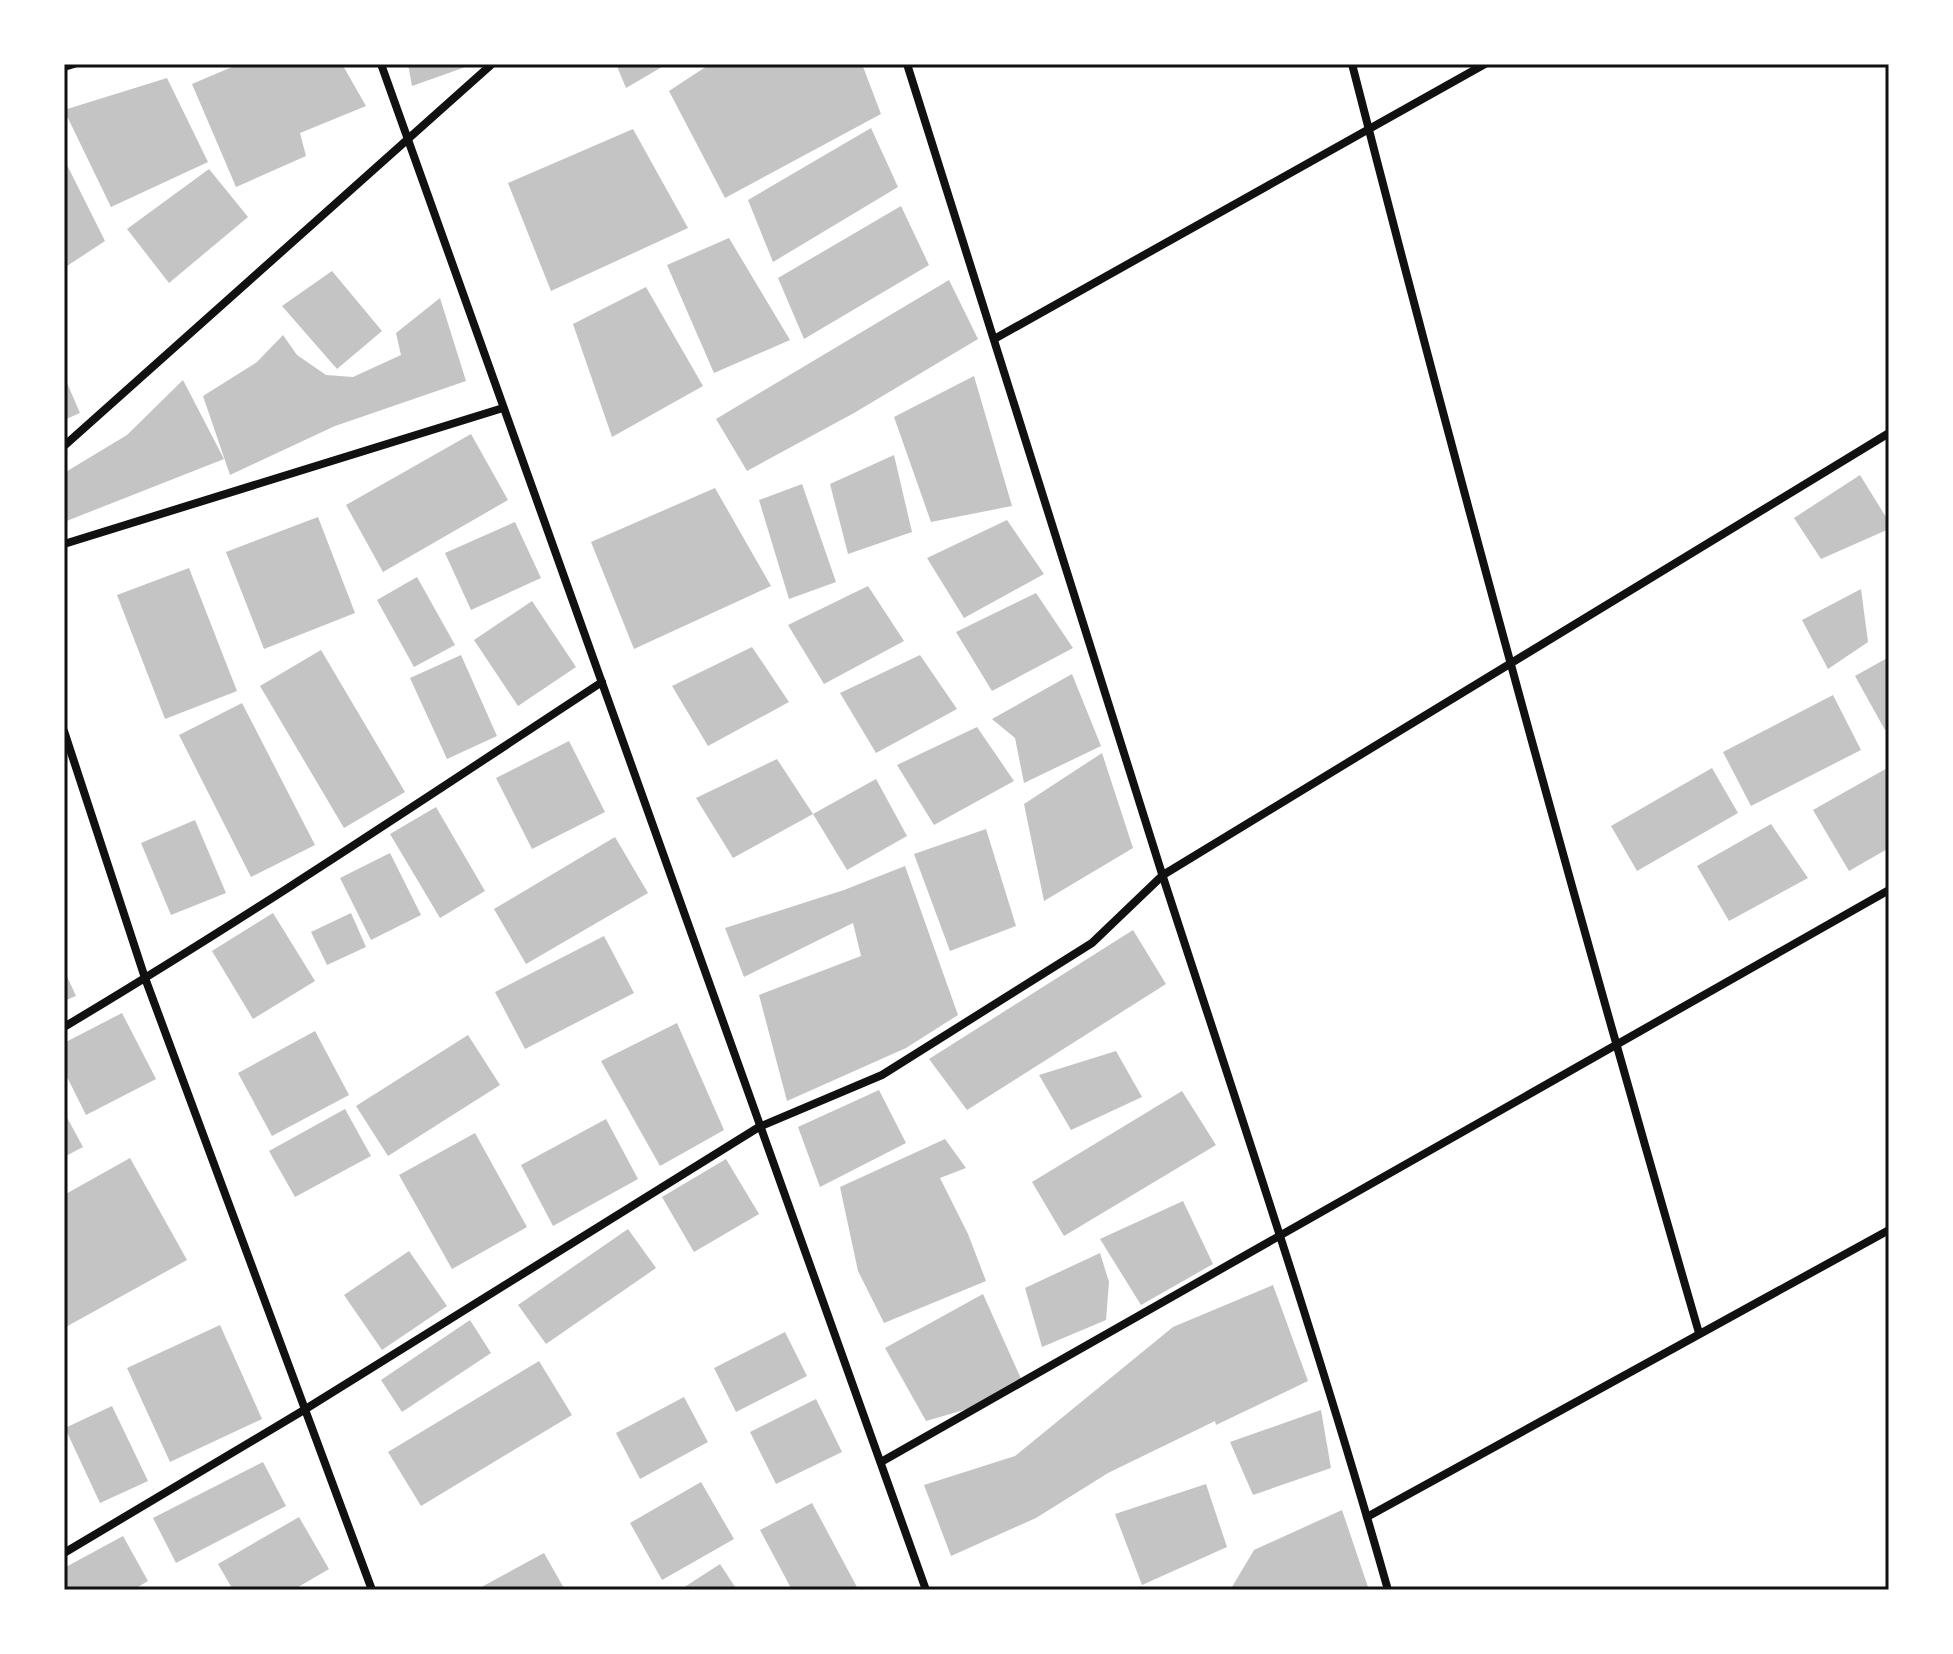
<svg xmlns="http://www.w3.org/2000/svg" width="1953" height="1654" font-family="Inter,sans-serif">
<rect width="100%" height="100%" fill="#fff"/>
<g fill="#c4c4c4">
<polygon points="239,64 342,64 366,106 300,133 306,156 236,187 192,84"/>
<polygon points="408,64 474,64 412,86"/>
<polygon points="616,64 667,64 626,88"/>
<polygon points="710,64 862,64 881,114 725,198 669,91"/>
<polygon points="167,78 208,162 111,207 64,110"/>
<polygon points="871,128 898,187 773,262 748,200"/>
<polygon points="633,129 688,228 551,291 508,183"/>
<polygon points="64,159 105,241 64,268"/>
<polygon points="209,169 248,217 169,283 127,229"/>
<polygon points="901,206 929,265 804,339 778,278"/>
<polygon points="729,238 790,340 714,373 667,265"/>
<polygon points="332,271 382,331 337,369 282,306"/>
<polygon points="949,280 978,339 854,413 747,471 716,419"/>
<polygon points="646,287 703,386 612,437 573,324"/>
<polygon points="440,298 466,381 335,426 230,475 203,396 257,362 283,335 297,355 326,375 353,377 401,355 396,333"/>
<polygon points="64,376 80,413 64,420"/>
<polygon points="974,376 1012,506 931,522 894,417"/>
<polygon points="183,380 224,459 64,522 64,473 127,435"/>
<polygon points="471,434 508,500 383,572 346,505"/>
<polygon points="894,455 912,532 848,554 830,484"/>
<polygon points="1860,475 1889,522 1889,529 1821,559 1794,518"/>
<polygon points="802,484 836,582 789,599 759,500"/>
<polygon points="715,488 771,586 634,649 591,542"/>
<polygon points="318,517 355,613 264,649 226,552"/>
<polygon points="1007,520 1044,574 964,618 927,558"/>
<polygon points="515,522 541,578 471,610 445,553"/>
<polygon points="189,568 237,691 165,719 117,595"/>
<polygon points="417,577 455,645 414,667 377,600"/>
<polygon points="868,586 904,641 824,684 788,625"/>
<polygon points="1861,589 1868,642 1828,669 1802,620"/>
<polygon points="1036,593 1073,648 992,691 956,632"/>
<polygon points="532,601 576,667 518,706 474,640"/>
<polygon points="752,647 789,702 708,746 672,686"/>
<polygon points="321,650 405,792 344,828 260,686"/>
<polygon points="461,655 497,736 447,759 410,678"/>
<polygon points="920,655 957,709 876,753 840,693"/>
<polygon points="1889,657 1889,728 1885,730 1855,676"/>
<polygon points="1072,674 1101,746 1024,783 1015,738 992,719"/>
<polygon points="1833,695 1861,750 1751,806 1723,752"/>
<polygon points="242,703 315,845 251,877 179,735"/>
<polygon points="977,727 1014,781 934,825 897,765"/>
<polygon points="569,741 605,812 532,849 496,778"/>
<polygon points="1102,753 1133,848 1044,901 1024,804"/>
<polygon points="777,759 813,814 733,858 696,798"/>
<polygon points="1889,767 1889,848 1849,871 1813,810"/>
<polygon points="1712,768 1738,813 1637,871 1611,826"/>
<polygon points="876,779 907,836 847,870 813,814"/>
<polygon points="436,807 485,891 440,918 390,834"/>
<polygon points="195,820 226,893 171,915 141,843"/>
<polygon points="1771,824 1808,878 1729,921 1697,866"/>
<polygon points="986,829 1016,926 950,951 914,854"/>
<polygon points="615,837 648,893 526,964 494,909"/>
<polygon points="390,853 421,915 371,940 340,878"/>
<polygon points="905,866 958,1015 906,1048 787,1101 759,995 861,956 853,923 744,977 725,928 844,890"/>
<polygon points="273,913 315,981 253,1019 212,951"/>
<polygon points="351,913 366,947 327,965 311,932"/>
<polygon points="1133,930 1166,984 967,1110 929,1059"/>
<polygon points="604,936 634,993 525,1049 495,992"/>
<polygon points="64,970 76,996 64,1001"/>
<polygon points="122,1013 156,1079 86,1115 64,1071 64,1043"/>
<polygon points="677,1023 724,1130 660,1166 601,1061"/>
<polygon points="315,1031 349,1095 272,1136 238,1073"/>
<polygon points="468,1035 500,1085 388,1156 356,1106"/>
<polygon points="1116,1051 1142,1097 1071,1130 1039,1075"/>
<polygon points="879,1090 906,1143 820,1187 798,1127"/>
<polygon points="1182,1091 1216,1145 1064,1236 1032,1182"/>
<polygon points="345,1109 371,1156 295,1197 269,1151"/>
<polygon points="64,1112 83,1147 64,1157"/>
<polygon points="606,1119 638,1179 553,1226 521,1165"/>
<polygon points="475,1133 527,1227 452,1269 399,1175"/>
<polygon points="945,1139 966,1168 940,1178 968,1234 986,1281 884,1323 858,1271 840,1187"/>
<polygon points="130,1158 187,1260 64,1328 64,1195"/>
<polygon points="726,1159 759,1214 694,1252 662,1197"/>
<polygon points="1183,1201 1213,1264 1141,1305 1100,1239"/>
<polygon points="628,1229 656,1268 546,1344 518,1305"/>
<polygon points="409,1251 447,1306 382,1350 344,1295"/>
<polygon points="1100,1253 1109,1282 1106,1320 1042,1347 1025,1288"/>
<polygon points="1273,1285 1308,1381 1216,1425 1215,1421 1108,1473 1036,1518 951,1556 924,1485 1015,1456 1173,1327"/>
<polygon points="983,1294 1022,1381 981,1405 926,1421 885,1348"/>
<polygon points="470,1320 491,1353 402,1412 381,1380"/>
<polygon points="220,1325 262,1419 170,1462 127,1368"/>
<polygon points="785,1332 807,1376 736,1412 714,1368"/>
<polygon points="539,1361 572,1415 421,1506 388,1452"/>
<polygon points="684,1397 708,1442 640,1479 616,1433"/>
<polygon points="816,1399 842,1452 776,1484 750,1432"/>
<polygon points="112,1406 148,1481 100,1503 65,1428"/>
<polygon points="1321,1410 1331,1468 1253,1495 1230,1442"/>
<polygon points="263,1462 286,1506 176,1563 153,1518"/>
<polygon points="701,1482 734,1539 662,1580 630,1523"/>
<polygon points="1206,1484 1227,1547 1142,1585 1115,1514"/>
<polygon points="812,1503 858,1589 855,1590 792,1590 760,1530"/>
<polygon points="1342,1510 1369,1590 1233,1590 1232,1587 1254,1550"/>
<polygon points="299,1517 329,1569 293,1590 233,1590 218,1564"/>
<polygon points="123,1536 148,1581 133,1590 64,1590 64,1568"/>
<polygon points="544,1553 565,1590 476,1590"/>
<polygon points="720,1564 737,1590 680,1590"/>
</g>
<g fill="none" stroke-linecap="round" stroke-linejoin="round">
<g stroke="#111" stroke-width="8">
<polyline points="381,64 926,1590"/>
<path d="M907,64C994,334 1076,606 1163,877C1240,1114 1320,1350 1388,1590"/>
<path d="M1352,64C1461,489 1577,912 1699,1333"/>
<polyline points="64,67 74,64"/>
<polyline points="996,338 1485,64"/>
<polyline points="64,446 492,64"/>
<polyline points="64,544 503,408"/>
<polyline points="64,731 145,978 372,1590"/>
<path d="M64,1027C247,918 424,799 602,682"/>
<polyline points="881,1462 1889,890"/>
<polyline points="1367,1517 1889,1230"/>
<polyline points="64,1553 304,1410 759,1127 882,1075 1092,943 1163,875 1889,433"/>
</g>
</g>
<rect width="1953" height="1654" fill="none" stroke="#ffffff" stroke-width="132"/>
<rect x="66" y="66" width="1821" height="1522" fill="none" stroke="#111" stroke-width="3"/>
</svg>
